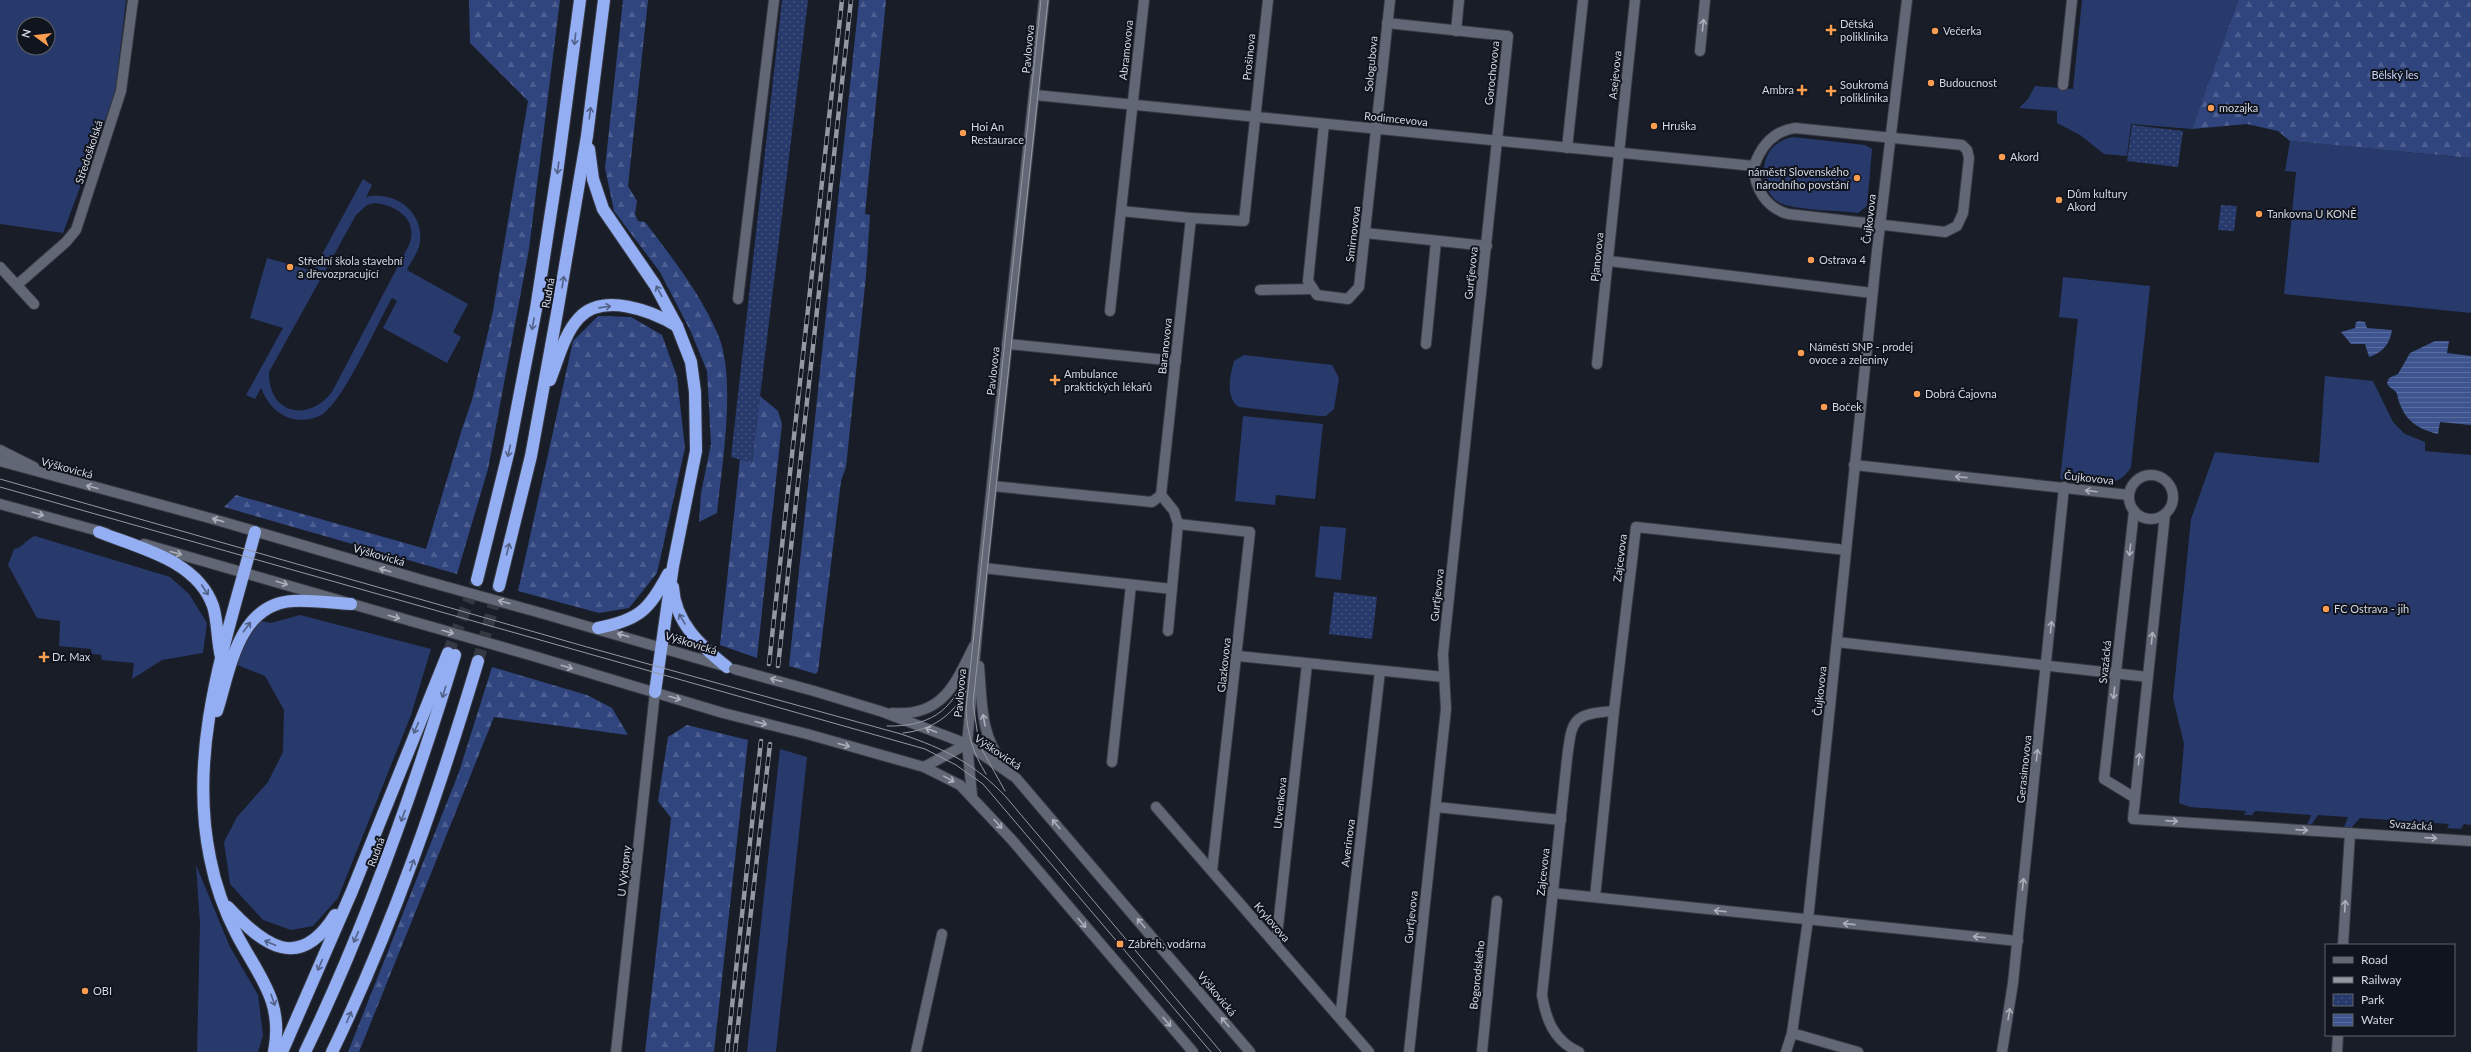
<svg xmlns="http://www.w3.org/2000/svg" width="2471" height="1052" font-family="Lato,sans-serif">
<defs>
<pattern id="forest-firs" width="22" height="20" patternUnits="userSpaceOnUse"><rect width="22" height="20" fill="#30457e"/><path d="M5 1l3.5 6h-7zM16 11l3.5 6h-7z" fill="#4d5f90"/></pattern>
<pattern id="park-dots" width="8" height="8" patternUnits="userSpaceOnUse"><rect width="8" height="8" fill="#283a6b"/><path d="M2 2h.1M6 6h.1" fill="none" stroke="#465680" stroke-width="1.8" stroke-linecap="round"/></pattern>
<pattern id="water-rules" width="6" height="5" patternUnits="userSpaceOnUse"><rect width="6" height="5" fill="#3e548f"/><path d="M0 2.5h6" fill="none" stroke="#596c9e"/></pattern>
</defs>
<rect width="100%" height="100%" fill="#191d28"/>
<g fill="#283a6b" fill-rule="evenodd">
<path d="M0,0H126L115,93L63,233L0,224ZM24,24H48V48H24Z"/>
<polygon points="2082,0 2238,0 2192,129 2131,124 2127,156 2104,154 2080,135 2057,123 2057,111 2019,108 2028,99 2035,86 2073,89"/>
<path d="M1793,137L1865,145L1872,149L1867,206L1858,213C1835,210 1808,211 1785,205C1767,200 1761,177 1765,162C1769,147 1779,140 1793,137Z"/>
<polygon points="2290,141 2471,158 2471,313 2284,294 2296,172 2285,171"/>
<path d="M363,179L372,185L366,197C394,190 424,211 420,242C419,252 411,261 407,270L468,304L453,332L461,337L447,363L383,328L397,301L392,298C376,326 345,398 323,414C315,419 302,421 293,419C277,415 267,403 261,388L255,399L246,395L283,328L250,318L267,258L313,271ZM374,203C397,205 419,220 409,245L332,392C308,423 268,414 269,372L356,215L367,205Z"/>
<path d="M2063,277L2150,286L2131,467C2117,493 2084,482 2060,479L2078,319L2059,317Z"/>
<path d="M1244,355L1332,365L1339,378L1334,409L1326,416H1319L1239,407C1225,398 1230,375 1234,361Z"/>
<polygon points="2325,376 2373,381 2393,422 2405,434 2425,442 2425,451 2471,455 2471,825 2464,824 2461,829 2447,828 2449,824 2360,818 2351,828 2344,827 2348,817 2318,815 2312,824 2307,825 2311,815 2255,811 2252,815 2244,815 2246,811 2190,807 2179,803 2184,744 2173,698 2191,519 2215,452 2319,463"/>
<polygon points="1243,416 1323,424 1315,499 1276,495 1275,505 1235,501"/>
<polygon points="1320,526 1346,528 1341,580 1315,577"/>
<path d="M35,536L170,577L189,594L207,623L203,653L162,660L132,679L134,663L102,660L101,655L92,654L91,649L59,646L60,621L37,618L8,565L14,549C23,548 26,539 35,536Z"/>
<polygon points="300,615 431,649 411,715 338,898 313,926 291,930 263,920 230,884 224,842 237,817 268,782 283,752 284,710 265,676 235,664 245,639 261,621 271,623"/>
<polygon points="780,749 807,757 776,1052 747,1052"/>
<polygon points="196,865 230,947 258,995 263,1035 258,1052 197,1052 200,924"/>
</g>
<g fill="url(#forest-firs)">
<polygon points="469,0 560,0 529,249 488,469 457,574 224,507 236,495 426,549 462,429 472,400 493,311 528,101 470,43"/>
<path d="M623,0H648L628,186L637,201L635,214L638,221L645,222C673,259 701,294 719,337C736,381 722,465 717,513L699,522L701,493L711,444L707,371L691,332L660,272L614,211L605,168Z"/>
<polygon points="859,0 886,0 865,214 870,215 866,276 846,467 841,481 818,671 816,674 789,666"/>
<polygon points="2238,0 2471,0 2471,158 2290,141 2278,131 2247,124 2192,129"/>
<polygon points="598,316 631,317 662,335 677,377 685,448 657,573 629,608 599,613 518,591 573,341"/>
<polygon points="760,396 778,411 782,424 757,658 720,645 740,459 752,463"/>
<polygon points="492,667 587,695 612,708 628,735 494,717 359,1052 348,1052 459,772"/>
<polygon points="687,725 748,740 714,1052 645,1052 671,818 658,801 668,737"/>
</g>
<g fill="url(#park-dots)">
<polygon points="782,0 808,0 752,463 731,457"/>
<polygon points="2132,125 2183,131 2178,167 2127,161"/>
<polygon points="2221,205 2237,206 2234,231 2218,230"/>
<polygon points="1334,592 1377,597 1372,639 1329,634"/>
</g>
<g fill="url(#water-rules)">
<path d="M2359,321L2365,322L2367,328L2392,330C2390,344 2382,353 2369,357L2365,344H2351L2341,332L2355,328L2356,322Z"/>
<path d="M2435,341H2449L2447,353L2471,356V425L2440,422L2438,434C2421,430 2406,422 2400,404C2398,401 2398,395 2396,392C2392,388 2389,388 2387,383L2389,378L2398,374L2410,353Z"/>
</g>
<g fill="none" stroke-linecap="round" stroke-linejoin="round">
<g stroke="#353943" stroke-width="12" stroke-dasharray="12 6" stroke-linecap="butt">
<polyline points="448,653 477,580"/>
<polyline points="478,661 499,586"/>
</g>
<defs>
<g id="minor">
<polyline points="1387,23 1508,36 1443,654 1446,709 1409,1052"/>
<polyline points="1456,31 1459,0"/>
<polyline points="1700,51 1705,0"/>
<polyline points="2063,85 2072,0"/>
<polyline points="1035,95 1754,166"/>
<polyline points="1324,124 1308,281 1317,295 1348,299 1359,287 1390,0"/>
<path d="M1795,128L1962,145L1967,150L1969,158L1963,213L1957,226L1945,232L1788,214C1766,208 1754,188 1754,166C1761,146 1774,131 1795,128Z"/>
<polyline points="1567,148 1583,0"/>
<polyline points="1121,211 1191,218"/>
<polyline points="1365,233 1487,246"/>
<polyline points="1609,261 1872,293"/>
<polyline points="0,267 34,304"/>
<polyline points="17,285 66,242 76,230 121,91 133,0"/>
<polyline points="1260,290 1313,289"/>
<polyline points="738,299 774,0"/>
<polyline points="1110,311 1144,0"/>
<polyline points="1008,344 1176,361"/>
<polyline points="1426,344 1436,241"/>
<polyline points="1597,364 1635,0"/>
<polyline points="0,450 34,467"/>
<polyline points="0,461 213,519 422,580"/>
<polyline points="1854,465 2129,495"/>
<circle cx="2151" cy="497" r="22"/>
<polyline points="992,486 1152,502 1161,495"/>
<polyline points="0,504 106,533"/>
<polyline points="2134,511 2104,779 2135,798"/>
<polyline points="2165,514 2133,819 2471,841"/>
<polyline points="1178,524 1250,532 1212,871"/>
<polyline points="144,544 411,621"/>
<polyline points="983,568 1172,589"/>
<polyline points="541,613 724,666"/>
<polyline points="1168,631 1178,524 1174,511 1161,495 1191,218 1244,221 1268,0"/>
<polyline points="1837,642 2148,677"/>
<polyline points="530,655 723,713"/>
<polyline points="1238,656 1444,677"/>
<path d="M979,666C982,700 980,737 1004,764"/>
<polyline points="814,691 883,712 967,744 1016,778 1250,1052"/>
<path d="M892,713C943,717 955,684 974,646"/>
<polyline points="807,734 924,767 960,785 1012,840 1193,1052"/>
<polyline points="1112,762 1131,585"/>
<polyline points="924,767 967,744"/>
<polyline points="972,795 967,744 983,568 1044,0"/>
<polyline points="1156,807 1369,1052"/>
<polyline points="1436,807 1561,820"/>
<polyline points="1553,893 2018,941"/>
<polyline points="1595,897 1614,711"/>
<polyline points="1276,945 1307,664"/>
<polyline points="2343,945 2350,833"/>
<polyline points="1340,1018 1380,671"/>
<polyline points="1792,1033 1858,1052"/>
<polyline points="616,1052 655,692"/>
<polyline points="916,1052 942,934"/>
<polyline points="1482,1052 1497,901"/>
<path d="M1579,1052C1554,1041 1546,1020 1542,995L1567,759C1572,719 1572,714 1614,711L1636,527L1846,550"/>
<polyline points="1786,1052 1792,1033 1808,920 1877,251 1907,0"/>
<polyline points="2002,1052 2013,983 2064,487"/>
<polyline points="2337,1052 2338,1035"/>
</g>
<g id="highway">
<polyline points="589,149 593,179 603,209 655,285 677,326 691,362 695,392 696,451 673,566 655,692"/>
<path d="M550,380C558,360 564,334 579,318C603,292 652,311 677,326"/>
<path d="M99,532C139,548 197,560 213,606C218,622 217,641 221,657"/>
<path d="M255,532C227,638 187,747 210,858C215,884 225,912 237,935C259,977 284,1001 274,1052"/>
<polyline points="477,580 509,450 536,309 557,173 580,0"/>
<polyline points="499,586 531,456 557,313 587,136 604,0"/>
<path d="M673,587C675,623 701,646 727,667"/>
<path d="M598,628C639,620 649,610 668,574"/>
<path d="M217,711C230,670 238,604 293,601C312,600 332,603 351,604"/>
<path d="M228,907C263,945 299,973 335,915"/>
<polyline points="282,1052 352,891 448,653"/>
<path d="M305,1052C367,924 414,790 455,655"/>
<path d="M332,1052C393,926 438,795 478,661"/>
</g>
</defs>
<use href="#minor" stroke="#373942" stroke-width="12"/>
<use href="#highway" stroke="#373942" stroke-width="14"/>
<use href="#minor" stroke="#616774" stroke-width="10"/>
<use href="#highway" stroke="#93aef2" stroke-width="12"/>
<g stroke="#9498a1" stroke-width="1">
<path d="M0,479L587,647L901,734C945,749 974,763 1006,797L1221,1052"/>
<polyline points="0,487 925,749 956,765 983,784 1211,1052"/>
<path d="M887,726C928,727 952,712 966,674"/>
<path d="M903,733C932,730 952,716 966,691"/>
<path d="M986,774C973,753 967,733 966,709L1041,0"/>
<polyline points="1005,791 979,744 973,703 1048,0"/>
</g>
<defs>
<g id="rail">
<polyline points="769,664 842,0"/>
<polyline points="778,666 851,0"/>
<polyline points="727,1052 761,741"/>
<polyline points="735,1052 770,744"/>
</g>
</defs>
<use href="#rail" stroke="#9498a1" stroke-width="4.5"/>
<use href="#rail" stroke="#10141e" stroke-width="3" stroke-dasharray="9" stroke-linecap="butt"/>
<defs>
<g id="minor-bridge">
<polyline points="422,580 541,613"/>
<polyline points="411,621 530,655"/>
<polyline points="734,669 814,691"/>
<polyline points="723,713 807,734"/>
</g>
</defs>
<use href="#minor-bridge" stroke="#373942" stroke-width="12" stroke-linecap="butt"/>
<use href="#minor-bridge" stroke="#616774" stroke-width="10"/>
</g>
<defs><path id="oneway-shaft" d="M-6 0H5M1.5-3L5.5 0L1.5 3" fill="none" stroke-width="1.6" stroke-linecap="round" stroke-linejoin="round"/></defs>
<g stroke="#acb0ba">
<use href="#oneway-shaft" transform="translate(1703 25) rotate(-84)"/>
<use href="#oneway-shaft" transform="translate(1961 477) rotate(-174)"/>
<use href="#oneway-shaft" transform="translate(92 487) rotate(-165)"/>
<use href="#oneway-shaft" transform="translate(2091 491) rotate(-173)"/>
<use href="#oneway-shaft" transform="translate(38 514) rotate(16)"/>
<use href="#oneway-shaft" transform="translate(218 520) rotate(-164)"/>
<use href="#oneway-shaft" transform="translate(2130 550) rotate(96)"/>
<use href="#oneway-shaft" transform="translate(176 553) rotate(15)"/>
<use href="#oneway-shaft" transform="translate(385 570) rotate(-164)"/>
<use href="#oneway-shaft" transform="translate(282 583) rotate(17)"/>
<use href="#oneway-shaft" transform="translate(504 602) rotate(-165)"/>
<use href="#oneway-shaft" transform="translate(394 617) rotate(16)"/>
<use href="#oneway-shaft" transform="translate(2051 627) rotate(-84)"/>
<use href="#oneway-shaft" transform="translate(448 632) rotate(16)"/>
<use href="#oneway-shaft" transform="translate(623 635) rotate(-164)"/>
<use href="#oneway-shaft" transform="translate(2152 638) rotate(-84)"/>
<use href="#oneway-shaft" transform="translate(567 667) rotate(17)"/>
<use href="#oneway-shaft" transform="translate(776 680) rotate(-165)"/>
<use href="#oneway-shaft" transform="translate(2114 693) rotate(96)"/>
<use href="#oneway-shaft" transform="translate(675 698) rotate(16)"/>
<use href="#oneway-shaft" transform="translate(984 720) rotate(-100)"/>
<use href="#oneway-shaft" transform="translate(761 723) rotate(15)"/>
<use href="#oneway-shaft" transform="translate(931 730) rotate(-159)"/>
<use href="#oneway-shaft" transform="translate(844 745) rotate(15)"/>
<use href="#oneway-shaft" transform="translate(2037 755) rotate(-84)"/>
<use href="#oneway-shaft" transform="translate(2139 759) rotate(-84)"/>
<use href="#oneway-shaft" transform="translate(949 779) rotate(29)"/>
<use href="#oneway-shaft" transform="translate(2172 821) rotate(4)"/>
<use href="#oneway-shaft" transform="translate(998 824) rotate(48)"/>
<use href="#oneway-shaft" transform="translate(1056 824) rotate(-130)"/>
<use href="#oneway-shaft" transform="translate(2302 830) rotate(4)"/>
<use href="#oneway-shaft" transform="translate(2431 838) rotate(4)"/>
<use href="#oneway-shaft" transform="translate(2023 884) rotate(-84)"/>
<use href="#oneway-shaft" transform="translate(2345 906) rotate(-87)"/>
<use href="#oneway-shaft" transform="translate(1720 911) rotate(-174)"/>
<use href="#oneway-shaft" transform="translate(1082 923) rotate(50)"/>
<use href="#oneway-shaft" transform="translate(1141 923) rotate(-130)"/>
<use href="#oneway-shaft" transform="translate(1849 924) rotate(-174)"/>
<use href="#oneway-shaft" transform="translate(1979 937) rotate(-174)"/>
<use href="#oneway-shaft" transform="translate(2009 1014) rotate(-81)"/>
<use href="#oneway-shaft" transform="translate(1167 1022) rotate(49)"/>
<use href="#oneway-shaft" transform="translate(1225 1022) rotate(-130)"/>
</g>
<g stroke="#526188">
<use href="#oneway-shaft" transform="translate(575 39) rotate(97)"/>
<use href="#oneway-shaft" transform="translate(590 113) rotate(-83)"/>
<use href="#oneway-shaft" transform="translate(558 168) rotate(98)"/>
<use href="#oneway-shaft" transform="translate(563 282) rotate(-81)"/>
<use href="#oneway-shaft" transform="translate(659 291) rotate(-118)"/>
<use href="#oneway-shaft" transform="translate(605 307) rotate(-8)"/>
<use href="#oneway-shaft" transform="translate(533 324) rotate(100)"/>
<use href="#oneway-shaft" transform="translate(509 451) rotate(103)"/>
<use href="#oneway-shaft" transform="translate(508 549) rotate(-76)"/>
<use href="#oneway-shaft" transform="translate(205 590) rotate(57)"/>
<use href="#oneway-shaft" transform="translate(682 619) rotate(-121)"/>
<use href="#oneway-shaft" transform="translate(247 627) rotate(-53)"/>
<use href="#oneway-shaft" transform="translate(444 692) rotate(107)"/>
<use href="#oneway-shaft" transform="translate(416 728) rotate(113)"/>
<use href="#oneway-shaft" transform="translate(403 816) rotate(110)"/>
<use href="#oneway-shaft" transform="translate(412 865) rotate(-70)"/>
<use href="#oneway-shaft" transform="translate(356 937) rotate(113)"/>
<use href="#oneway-shaft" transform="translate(270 943) rotate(-157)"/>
<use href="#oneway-shaft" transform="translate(320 965) rotate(113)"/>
<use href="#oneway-shaft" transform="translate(273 1000) rotate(71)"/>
<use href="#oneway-shaft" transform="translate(349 1017) rotate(-67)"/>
</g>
<g fill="#fc9e52" stroke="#10141e" stroke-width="1.5">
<path d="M1829 24h4v4h4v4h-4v4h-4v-4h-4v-4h4z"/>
<circle cx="1935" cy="31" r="4"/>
<circle cx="1931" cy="83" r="4"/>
<path d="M1800 84h4v4h4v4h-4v4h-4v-4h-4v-4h4z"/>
<path d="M1829 85h4v4h4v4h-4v4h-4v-4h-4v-4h4z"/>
<circle cx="2211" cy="108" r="4"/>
<circle cx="1654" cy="126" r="4"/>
<circle cx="963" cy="133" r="4"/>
<circle cx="2002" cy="157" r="4"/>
<circle cx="1857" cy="178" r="4"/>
<circle cx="2059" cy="200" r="4"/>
<circle cx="2259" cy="214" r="4"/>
<circle cx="1811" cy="260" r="4"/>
<circle cx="290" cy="267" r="4"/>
<circle cx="1801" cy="353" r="4"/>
<path d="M1053 374h4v4h4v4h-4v4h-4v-4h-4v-4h4z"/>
<circle cx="1917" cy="394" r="4"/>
<circle cx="1824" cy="407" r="4"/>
<circle cx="2326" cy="609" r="4"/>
<path d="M42 651h4v4h4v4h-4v4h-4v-4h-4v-4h4z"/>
<rect x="1116" y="940" width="8" height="8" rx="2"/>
<circle cx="85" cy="991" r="4"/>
</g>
<g text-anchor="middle" stroke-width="4" stroke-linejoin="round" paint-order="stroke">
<g font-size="11" fill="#d4d7df" stroke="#10141e" text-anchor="start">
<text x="1840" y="28">Dětská<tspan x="1840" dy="13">poliklinika</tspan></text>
<text x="1943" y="35">Večerka</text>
<text x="1939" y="87">Budoucnost</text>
<text x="1840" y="89">Soukromá<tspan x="1840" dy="13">poliklinika</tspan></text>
<text x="1794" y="94" text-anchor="end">Ambra</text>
<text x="2219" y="112">mozajka</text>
<text x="1662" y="130">Hruška</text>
<text x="971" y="131">Hoi An<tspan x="971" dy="13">Restaurace</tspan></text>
<text x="2010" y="161">Akord</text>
<text x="1849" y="176" text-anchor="end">náměstí Slovenského<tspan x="1849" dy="13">národního povstání</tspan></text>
<text x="2067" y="198">Dům kultury<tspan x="2067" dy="13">Akord</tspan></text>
<text x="2267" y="218">Tankovna U KONĚ</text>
<text x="1819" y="264">Ostrava 4</text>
<text x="298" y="265">Střední škola stavební<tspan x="298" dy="13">a dřevozpracující</tspan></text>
<text x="1809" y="351">Náměstí SNP - prodej<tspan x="1809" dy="13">ovoce a zeleniny</tspan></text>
<text x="1064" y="378">Ambulance<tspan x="1064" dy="13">praktických lékařů</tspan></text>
<text x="1925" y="398">Dobrá Čajovna</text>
<text x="1832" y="411">Boček</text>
<text x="2334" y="613">FC Ostrava - jih</text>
<text x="52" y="661">Dr. Max</text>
<text x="1128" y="948">Zábřeh, vodárna</text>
<text x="93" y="995">OBI</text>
</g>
<g font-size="11" fill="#d4d7df" stroke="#10141e">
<text transform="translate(1028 49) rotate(-85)" y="4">Pavlovova</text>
<text transform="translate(1126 50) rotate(-84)" y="4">Abramovova</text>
<text transform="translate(1249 57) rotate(-84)" y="4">Prošinova</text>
<text transform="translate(1371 64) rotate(-85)" y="4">Sologubova</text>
<text transform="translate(1492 73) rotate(-84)" y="4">Gorochovova</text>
<text transform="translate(1615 75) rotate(-84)" y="4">Asejevova</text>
<text transform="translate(1396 119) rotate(6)" y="4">Rodimcevova</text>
<text transform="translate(89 152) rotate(-72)" y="4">Středoškolská</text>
<text transform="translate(1869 219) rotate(-83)" y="4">Čujkovova</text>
<text transform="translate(1353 234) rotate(-83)" y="4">Smirnovova</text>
<text transform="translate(1597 257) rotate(-84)" y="4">Pjanovova</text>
<text transform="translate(1471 273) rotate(-84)" y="4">Gurťjevova</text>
<text transform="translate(548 293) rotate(-80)" y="4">Rudná</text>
<text transform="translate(1165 346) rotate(-84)" y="4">Baranovova</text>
<text transform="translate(993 371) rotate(-84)" y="4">Pavlovova</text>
<text transform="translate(67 468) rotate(15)" y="4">Výškovická</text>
<text transform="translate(2089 478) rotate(6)" y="4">Čujkovova</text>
<text transform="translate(379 555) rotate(16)" y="4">Výškovická</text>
<text transform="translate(1620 558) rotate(-83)" y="4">Zajcevova</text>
<text transform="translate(1437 595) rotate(-84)" y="4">Gurťjevova</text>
<text transform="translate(691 643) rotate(17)" y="4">Výškovická</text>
<text transform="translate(2105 662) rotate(-84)" y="4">Svazácká</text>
<text transform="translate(1224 665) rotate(-84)" y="4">Glazkovova</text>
<text transform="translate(1820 691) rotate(-84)" y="4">Čujkovova</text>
<text transform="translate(960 693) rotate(-85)" y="4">Pavlovova</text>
<text transform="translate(998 752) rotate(34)" y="4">Výškovická</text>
<text transform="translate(2024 769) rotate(-84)" y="4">Gerasimovova</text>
<text transform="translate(1280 803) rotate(-84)" y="4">Utvenkova</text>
<text transform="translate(2411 825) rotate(4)" y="4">Svazácká</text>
<text transform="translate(1348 843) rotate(-83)" y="4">Averinova</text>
<text transform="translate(376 852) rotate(-70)" y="4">Rudná</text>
<text transform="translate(624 871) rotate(-84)" y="4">U Výtopny</text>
<text transform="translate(1543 872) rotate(-84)" y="4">Zajcevova</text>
<text transform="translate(1411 917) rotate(-84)" y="4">Gurťjevova</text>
<text transform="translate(1272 922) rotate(49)" y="4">Krylovova</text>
<text transform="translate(1477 975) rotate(-84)" y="4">Bogorodského</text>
<text transform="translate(1217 994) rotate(50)" y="4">Výškovická</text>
</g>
<g font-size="11" fill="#c7d6fa" stroke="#10141e">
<text x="2395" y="79">Bělský les</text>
</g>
</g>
<rect x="2325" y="944" width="130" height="92" fill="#10141e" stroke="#5e626b"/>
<rect x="2333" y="957" width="20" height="6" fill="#616774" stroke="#5e626b"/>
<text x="2361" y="964" font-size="12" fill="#d4d7df">Road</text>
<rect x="2333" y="977" width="20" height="6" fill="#9498a1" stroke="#5e626b"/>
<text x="2361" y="984" font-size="12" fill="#d4d7df">Railway</text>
<rect x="2333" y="994" width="20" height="12" fill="url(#park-dots)" stroke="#5e626b"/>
<text x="2361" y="1004" font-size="12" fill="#d4d7df">Park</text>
<rect x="2333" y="1014" width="20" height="12" fill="url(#water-rules)" stroke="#5e626b"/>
<text x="2361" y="1024" font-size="12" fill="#d4d7df">Water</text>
<g transform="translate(36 36) rotate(285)"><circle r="19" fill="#10141e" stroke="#5e626b"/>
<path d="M0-3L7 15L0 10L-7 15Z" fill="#fc9e52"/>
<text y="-6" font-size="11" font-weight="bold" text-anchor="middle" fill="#d4d7df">N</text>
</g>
</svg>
